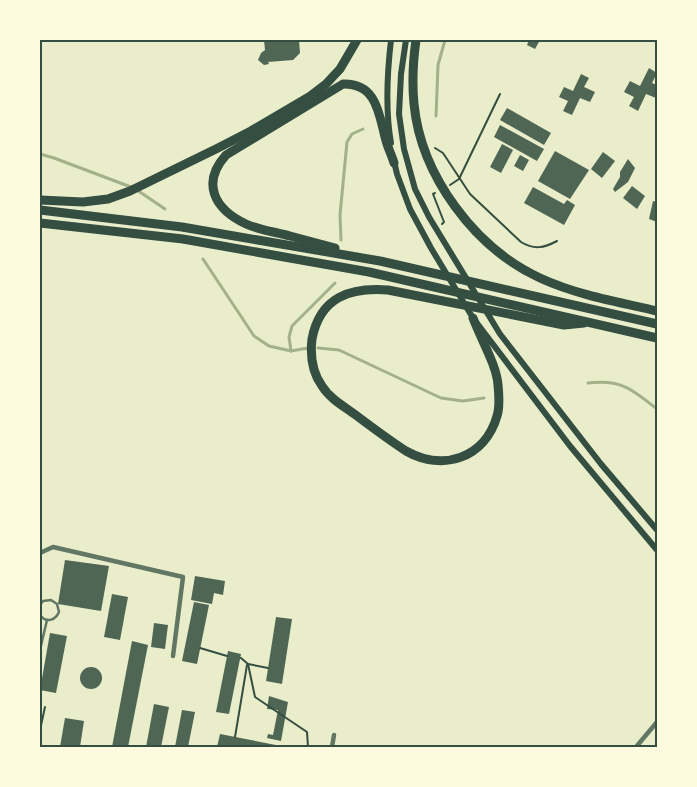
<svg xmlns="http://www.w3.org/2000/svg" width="697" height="787" font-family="'Times New Roman',serif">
<rect width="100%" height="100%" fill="#e9edc9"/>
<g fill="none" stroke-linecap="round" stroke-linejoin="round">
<g stroke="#a3b18a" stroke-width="3">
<polyline points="436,116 438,65 445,40"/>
<polyline points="40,154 54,158 131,187"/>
<polyline points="137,190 165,209"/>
<polyline points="341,240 340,215 347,142 352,134 363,129"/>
<polyline points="203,259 254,336 269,346 291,351 308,348"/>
<polyline points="318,348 339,350 441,398 463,401 484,398"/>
<polyline points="291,351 289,337 292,326 335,283"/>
<path d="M588,383C621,379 632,389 657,409"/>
</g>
</g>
<g fill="#4f6655">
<polygon points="264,40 299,40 300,53 293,60 268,62 269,64 264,65 258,60 261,53 265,50"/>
<polygon points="529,40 540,40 535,49 527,45"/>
<polygon points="649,68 657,73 652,83 657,85 657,97 656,98 646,94 638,111 629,106 634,97 624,92 630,81 640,86"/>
<polygon points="581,74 589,78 584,87 595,92 590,102 580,98 572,115 563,111 568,101 559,97 564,87 573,91"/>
<polygon points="507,108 551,133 544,145 500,120"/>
<polygon points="500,125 544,149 537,161 494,137"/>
<polygon points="502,144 513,150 501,173 490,167"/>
<polygon points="555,151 589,170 570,199 538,181"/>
<polygon points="603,152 615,161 602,178 591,169"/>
<polygon points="520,155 529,160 523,171 514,166"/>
<polygon points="628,159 635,168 628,182 615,192 613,189 620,177 620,172"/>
<polygon points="632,186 645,196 637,209 623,198"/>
<polygon points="533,187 564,204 567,200 575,205 564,225 524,203"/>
<polygon points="653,201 657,202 657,222 649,219"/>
<polygon points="65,560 109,566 101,611 58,604"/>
<polygon points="195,576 225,581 223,595 214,593 212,604 191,600"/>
<polygon points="112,594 128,597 120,640 104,637"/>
<polygon points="194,602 209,605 197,664 182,661"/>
<polygon points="276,617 292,619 282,684 266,681"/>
<polygon points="154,623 168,625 165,649 151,647"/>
<polygon points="50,633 67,636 56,693 40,690"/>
<polygon points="132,641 148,645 128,747 112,747"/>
<polygon points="228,651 241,654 229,714 216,712"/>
<circle cx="91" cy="678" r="11"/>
<polygon points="269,696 288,702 281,741 267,738 268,734 273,735 278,710 267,709"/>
<polygon points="154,704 169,707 161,747 146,747"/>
<polygon points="182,710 195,712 188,747 175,747"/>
<polygon points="65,718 84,721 80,747 60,747"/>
<polygon points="220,734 281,746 281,747 217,747"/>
</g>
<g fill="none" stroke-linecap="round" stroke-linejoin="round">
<g stroke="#344e41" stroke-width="2">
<path d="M435,148L443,153L470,194L521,242C534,250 544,248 557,241"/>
<polyline points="450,185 459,179 500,94"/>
<polyline points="435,193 433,194 444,222 442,224"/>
<polyline points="200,648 227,656"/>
<polyline points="241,658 248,664 268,668"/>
<polyline points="248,664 255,697 307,732 308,747"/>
<polyline points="40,730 45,707"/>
<polyline points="235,737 247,665"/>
</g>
<g stroke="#617663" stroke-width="2.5">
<path d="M40,605L43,601L51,600L57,604L59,612C55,621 46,623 40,615"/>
<polyline points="40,650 47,620"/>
</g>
<g stroke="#617663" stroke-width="4.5">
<polyline points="40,553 53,547 183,577 173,656"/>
<polyline points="332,747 334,735"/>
<polyline points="636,747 657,722"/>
</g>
<g stroke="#344e41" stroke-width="6">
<polyline points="406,40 401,74 399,114 404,149 415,189 429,217 500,334 601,464 657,530"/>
<path d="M391,143C385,109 387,74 391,40"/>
<polyline points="394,161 397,174 410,209 431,248 473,318 570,446 657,550"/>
</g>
<g stroke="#344e41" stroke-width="9">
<path d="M416,40C413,61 412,83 414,104C421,176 475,248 540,278C577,295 618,302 657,311"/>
<polyline points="40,200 83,202 108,199 130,191 218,148 251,131 309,97 326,84 340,69 357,40"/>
<polyline points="40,210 182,227 380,261 657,324"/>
<polyline points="40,223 183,239 369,272 657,338"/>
<path d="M335,248C320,244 305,240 290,236C276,232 259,230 246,224C214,209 201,183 226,155L343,84C379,83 379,118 387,144C389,150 392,156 394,163"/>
<path d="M473,318C480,337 497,366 498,385C499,395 500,407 497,416C485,458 443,472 406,451C389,440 373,428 357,416C345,407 330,399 322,386C312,372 310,356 312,339C320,297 350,287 388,290L564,325L584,323"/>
</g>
</g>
<rect width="697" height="787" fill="none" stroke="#fefae0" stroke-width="82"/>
<rect x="41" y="41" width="615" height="705" fill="none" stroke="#344e41" stroke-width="2"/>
</svg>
